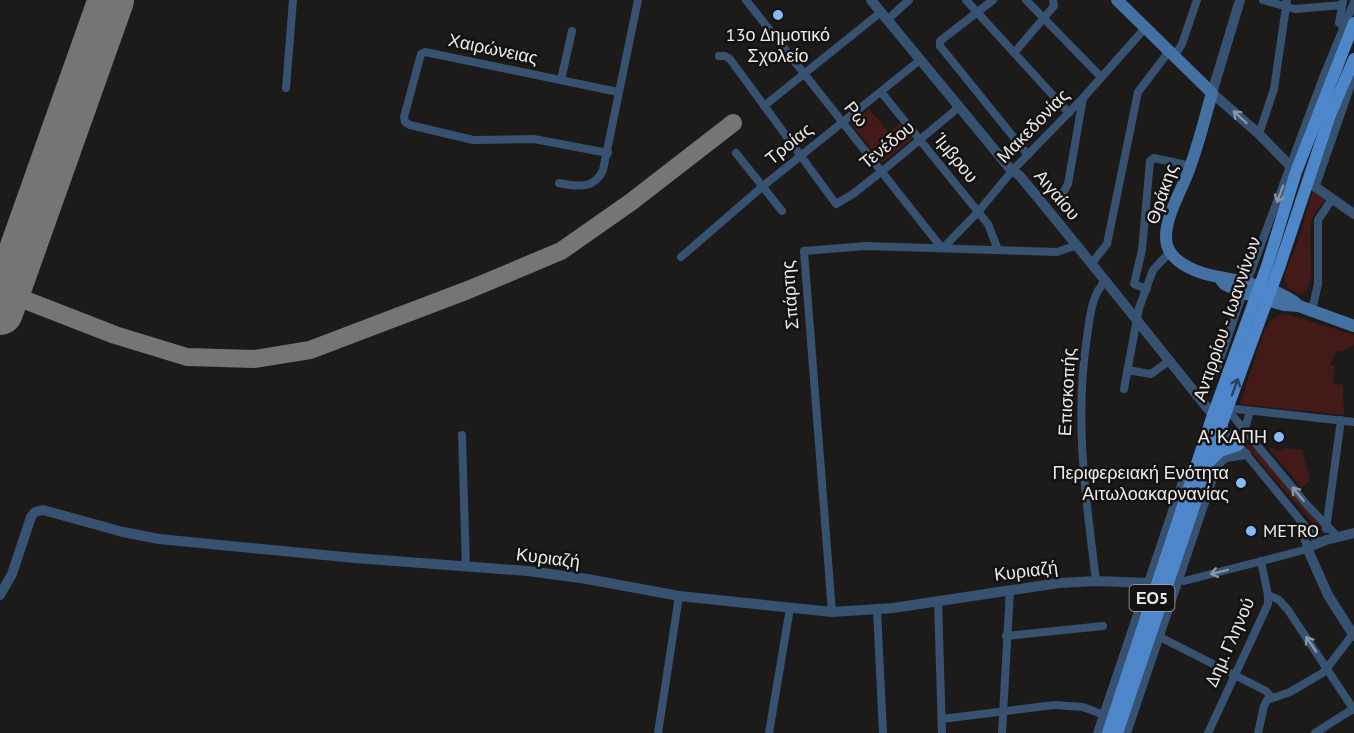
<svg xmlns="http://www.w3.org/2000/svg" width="1354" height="733" font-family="'PT Sans',sans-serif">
<rect width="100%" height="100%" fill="#1d1a1a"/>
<g fill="#441a19">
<polygon points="869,109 888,132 900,123 912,139 882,163 851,123"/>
<path d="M1313,191L1325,200C1320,206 1314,213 1312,220C1305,241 1320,281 1302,295L1288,289L1284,277L1298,240Z"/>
<polygon points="1281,314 1291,315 1354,335 1354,345 1341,351 1336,351 1330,365 1335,366 1332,383 1343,385 1344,415 1240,404 1264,331 1270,321"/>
<polygon points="1248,440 1322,526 1321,533 1247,447"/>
<polygon points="1268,447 1278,451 1283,450 1283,448 1302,450 1310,481 1301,487"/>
</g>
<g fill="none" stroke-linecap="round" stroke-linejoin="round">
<polyline stroke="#777474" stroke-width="18" points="7,293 115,335 187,357 254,359 310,350 468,290 561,251 631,202 733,123"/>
<polyline stroke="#777474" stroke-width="46" points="0,312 111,0"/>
<g stroke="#375171" stroke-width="8">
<polyline points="746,0 941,247"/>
<polyline points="966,0 1069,113"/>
<polyline points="993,0 940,41 940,46 1028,155"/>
<polyline points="1026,0 1101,77"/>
<polyline points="1263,0 1295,9 1342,5"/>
<polyline points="1343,2 1339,23 1348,29"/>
<polyline points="887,20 909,0"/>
<polyline points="1014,53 1054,6 1053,0"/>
<polyline points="1175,55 1182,44 1197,0"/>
<polyline points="719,56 725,56 730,59 836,204 853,194 886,168 959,107"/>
<polyline points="561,80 572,31"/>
<polyline points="286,88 293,0"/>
<polyline points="881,92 988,224 998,250"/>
<polyline points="764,106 881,12"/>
<polyline points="1259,134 1274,89 1287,0"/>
<polyline points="608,153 534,139 473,140 410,125 405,122 404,117 421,54 425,52 618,92"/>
<polyline points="736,153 782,211"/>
<path d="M559,183C577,187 595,189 603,170L638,0"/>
<polyline points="1315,188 1354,76"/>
<polyline points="1059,200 1068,184 1083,98"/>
<polyline points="943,248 978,212 1012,171 1083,98 1146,27"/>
<polyline points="681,257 762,187 920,60"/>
<polyline points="1092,263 1107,244 1138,92 1170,50"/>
<polyline points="1247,282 1324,75 1354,2"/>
<polyline points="1147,289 1134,284 1142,250 1150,161 1154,158 1191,166"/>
<polyline points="1312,310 1318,284 1318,220 1332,199"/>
<polyline points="1127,370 1151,374 1169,361"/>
<polyline points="1124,389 1139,308 1153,270 1170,252"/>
<polyline points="1199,397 1205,381 1216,371 1243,293"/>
<polyline points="1227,408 1354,422"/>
<polyline points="1227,409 1308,506 1338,537"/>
<polyline points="1222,425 1319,543"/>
<polyline points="462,435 466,567"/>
<polyline points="1238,445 1243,436 1250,411"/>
<polyline points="1326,529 1341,420"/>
<polyline points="1178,580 1184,581 1304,550 1307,548 1300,521"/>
<path d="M1096,581C1086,498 1074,421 1087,337C1090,317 1091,296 1105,281"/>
<polyline points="1268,595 1279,600 1288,610 1354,710"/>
<polyline points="938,601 942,733"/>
<polyline points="877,610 883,733"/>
<polyline points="832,612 804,251 866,246 1057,252 1077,245"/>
<polyline points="1006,636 1103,626"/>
<polyline points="1158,636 1266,691 1272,698"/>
<polyline points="942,719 1054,705 1083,707 1104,715"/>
<polyline points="658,733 679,596"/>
<polyline points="769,733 790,608"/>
<polyline points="1002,733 1010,590"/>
<polyline points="1208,733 1268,604 1268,595 1261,561"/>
<polyline points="1258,733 1264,706 1267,700 1290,692 1324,672 1353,634"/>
<polyline points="1315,733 1353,709"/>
</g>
<g stroke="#375171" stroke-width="10">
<path d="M871,0L1012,171L1019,175C1085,254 1148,335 1213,415"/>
<polyline points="1240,0 1212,93 1259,134 1296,172"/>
<polyline points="1307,181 1354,214"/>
<polyline points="1354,533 1326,540 1307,548 1328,595 1354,636"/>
<polyline points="0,595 12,574 31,517 35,512 43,510 123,532 159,539 355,558 528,571 587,579 679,596 832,612 893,608 1059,583 1096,581 1149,583"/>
<polyline points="1098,733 1186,473 1197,464"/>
<polyline points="1126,733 1217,464 1226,457 1246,454"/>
</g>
<g stroke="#4470a2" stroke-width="12">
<path d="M1117,0L1212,93C1205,117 1199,143 1190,167C1183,189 1161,222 1167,245C1173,265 1201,274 1219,277C1242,281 1282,289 1299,306"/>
<polyline points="1219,277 1224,284 1243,293 1284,305 1299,306 1354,326"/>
</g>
<g stroke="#4e87c9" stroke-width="12">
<polyline points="1212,459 1220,451 1238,445"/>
<polyline points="1108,733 1213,415 1267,266 1296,172 1354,23"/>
<polyline points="1117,733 1227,409 1279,268 1330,115 1354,59"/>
</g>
</g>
<defs><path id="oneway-shaft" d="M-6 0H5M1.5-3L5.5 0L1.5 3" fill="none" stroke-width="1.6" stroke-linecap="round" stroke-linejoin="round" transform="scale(1.5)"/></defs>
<g stroke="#8996a7">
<use href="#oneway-shaft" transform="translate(1240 117) rotate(-138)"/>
<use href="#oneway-shaft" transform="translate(1280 194) rotate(110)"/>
<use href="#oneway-shaft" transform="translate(1298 494) rotate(-130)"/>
<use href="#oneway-shaft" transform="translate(1219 572) rotate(166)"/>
<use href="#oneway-shaft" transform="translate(1311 644) rotate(-124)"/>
</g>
<use stroke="#2b405b" href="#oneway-shaft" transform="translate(1235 387) rotate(-70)"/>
<g fill="#86bbfb" stroke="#141111" stroke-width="2">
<circle cx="778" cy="15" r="6"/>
<circle cx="1279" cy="437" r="6"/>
<circle cx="1241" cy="483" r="6"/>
<circle cx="1251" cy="531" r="6"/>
</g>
<g text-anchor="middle" stroke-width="5" stroke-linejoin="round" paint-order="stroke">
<rect fill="#141111" stroke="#acaaa9" stroke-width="1.5" x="1129.5" y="585" width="45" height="26" rx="4.5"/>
<g font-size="16" font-weight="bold" fill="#edebea">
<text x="1152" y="604">ΕΟ5</text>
</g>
<g font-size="18" fill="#edebea" stroke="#141111" text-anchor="end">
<text x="778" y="41" text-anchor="middle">13ο Δημοτικό<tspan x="778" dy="21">Σχολείο</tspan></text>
<text x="1267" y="443">Α' ΚΑΠΗ</text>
<text x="1229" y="479">Περιφερειακή Ενότητα<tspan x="1229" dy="21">Αιτωλοακαρνανίας</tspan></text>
<text x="1263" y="537" text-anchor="start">METRO</text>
</g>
<g font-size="18" fill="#edebea" stroke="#141111">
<text transform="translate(493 49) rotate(12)" y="6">Χαιρώνειας</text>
<text transform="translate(856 114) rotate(52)" y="6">Ρω</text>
<text transform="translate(1033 126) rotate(-46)" y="6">Μακεδονίας</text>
<text transform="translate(789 144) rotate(-39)" y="6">Τροίας</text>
<text transform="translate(887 145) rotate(-39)" y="6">Τενέδου</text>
<text transform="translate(956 158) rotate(51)" y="6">Ίμβρου</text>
<text transform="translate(1162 194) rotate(-71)" y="6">Θράκης</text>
<text transform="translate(1057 195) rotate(50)" y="6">Αιγαίου</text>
<text transform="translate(790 295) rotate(-94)" y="6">Σπάρτης</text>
<text transform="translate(1227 319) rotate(-71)" y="6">Αντιρρίου - Ιωαννίνων</text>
<text transform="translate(1067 392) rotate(-87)" y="6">Επισκοπής</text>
<text transform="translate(548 558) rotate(7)" y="6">Κυριαζή</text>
<text transform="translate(1026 571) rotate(-7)" y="6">Κυριαζή</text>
<text transform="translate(1230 642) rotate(-66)" y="6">Δημ. Γληνού</text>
</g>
</g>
</svg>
